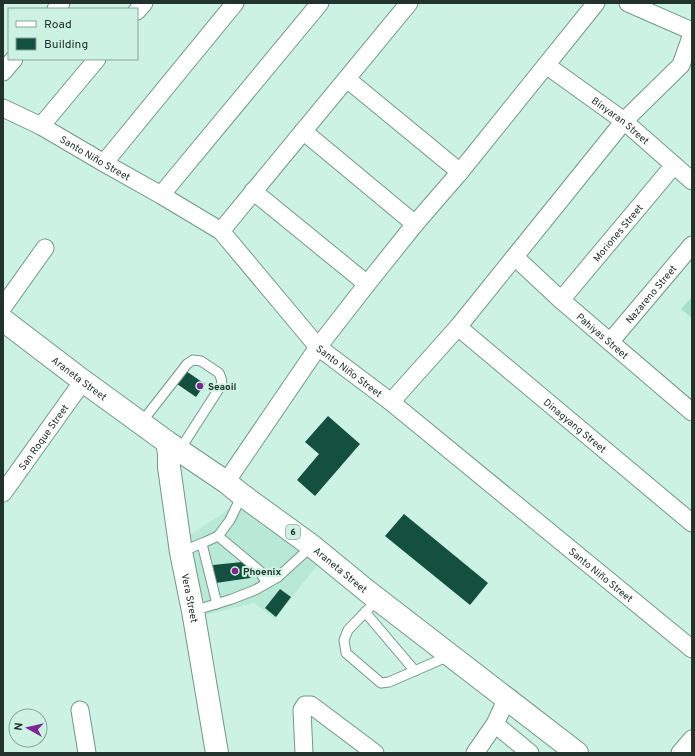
<svg xmlns="http://www.w3.org/2000/svg" width="695" height="756" font-family="Overpass,sans-serif">
<rect width="100%" height="100%" fill="#cbf2e3"/>
<polygon fill="#b8e9d6" points="235,505 318,564 275,619 254,603 201,616 187,537"/>
<polygon fill="#a3e1cb" points="692,297 692,318 681,309"/>
<g fill="#14503f">
<polygon points="186,371 205,384 196,397 177,384"/>
<polygon points="328,416 360,444 315,496 297,480 319,454 305,442"/>
<polygon points="404,514 488,583 470,605 385,536"/>
<polygon points="247,556 260,565 250,578 216,583 213,565 242,562"/>
<polygon points="280,589 291,597 276,617 265,608"/>
</g>
<g fill="none" stroke-linecap="round" stroke-linejoin="round">
<defs>
<g id="service">
<polyline points="141,423 187,364 193,360 201,361 219,373 221,378 222,384 179,451"/>
<polyline points="218,536 260,571 266,583"/>
<polyline points="202,544 217,604"/>
<polyline points="181,552 205,542 218,536 230,520 242,495"/>
<polyline points="378,599 348,630 344,640 346,653 381,683 389,682 449,656"/>
<polyline points="193,611 232,599 255,590 278,577 312,546"/>
<polyline points="365,612 415,671"/>
</g>
<g id="minor">
<polyline points="628,3 692,31"/>
<polyline points="56,9 61,3"/>
<polyline points="137,11 144,3"/>
<path id="s1" d="M546,65L624,121L692,181"/>
<polyline points="3,72 14,59"/>
<polyline points="347,79 460,172"/>
<path id="s2" d="M3,108L41,126L104,163L161,195L221,231L318,347L391,402L692,649"/>
<polyline points="41,126 97,59"/>
<polyline points="303,131 415,224"/>
<polyline points="104,163 235,3"/>
<polyline points="253,191 367,284"/>
<polyline points="161,195 320,3"/>
<polyline points="221,231 409,3"/>
<path id="s3" d="M515,257L561,300L692,412"/>
<path id="s4" d="M561,300L674,165"/>
<polyline points="3,307 45,248"/>
<path id="s5" d="M458,327L692,523"/>
<path id="s6" d="M610,342L692,245"/>
<polyline points="391,402 458,327 624,121 681,65 692,34"/>
<polyline points="226,482 318,347 367,284 415,224 460,172 596,3"/>
<path id="s7" d="M3,493L83,381"/>
<polyline points="80,710 87,753"/>
<polyline points="495,724 530,753"/>
<polyline points="304,753 302,710 305,705 311,705 375,753"/>
<polyline points="475,753 495,724 507,698"/>
<polyline points="680,753 692,739"/>
</g>
<g id="tertiary">
<path id="s8" d="M167,442L169,453V467L181,552L193,611L217,753"/>
</g>
<g id="trunk">
<path id="s9" d="M3,320L83,381L167,442L226,482L242,495L312,546L367,591L577,753"/>
</g>
</defs>
<use href="#service" stroke="#73988a" stroke-width="11"/>
<use href="#minor" stroke="#73988a" stroke-width="19"/>
<use href="#tertiary" stroke="#73988a" stroke-width="24"/>
<use href="#trunk" stroke="#73988a" stroke-width="24"/>
<use href="#service" stroke="#fff" stroke-width="9"/>
<use href="#minor" stroke="#fff" stroke-width="17"/>
<use href="#tertiary" stroke="#fff" stroke-width="22"/>
<use href="#trunk" stroke="#fff" stroke-width="22"/>
</g>
<g fill="#7f2491" stroke="#cbf2e3" stroke-width="1.5">
<circle cx="200" cy="386" r="4"/>
<circle cx="235" cy="571" r="4"/>
</g>
<g text-anchor="middle" stroke-width="4" stroke-linejoin="round" paint-order="stroke">
<rect fill="#cbf2e3" stroke="#556c63" stroke-width="1" x="286" y="525" width="14" height="14" rx="3"/>
<g font-size="9" font-weight="bold" fill="#22322c">
<text x="293" y="535">6</text>
</g>
<g font-size="10" fill="#22322c" stroke="#cbf2e3">
<text dy="4" stroke="none"><textPath href="#s1" startOffset="93">Binyaran Street</textPath></text>
<text dy="4" stroke="none"><textPath href="#s2" startOffset="105">Santo Niño Street</textPath></text>
<text dy="4" stroke="none"><textPath href="#s4" startOffset="88">Moriones Street</textPath></text>
<text dy="4" stroke="none"><textPath href="#s6" startOffset="63">Nazareno Street</textPath></text>
<text dy="4" stroke="none"><textPath href="#s3" startOffset="118">Pahiyas Street</textPath></text>
<text dy="4" stroke="none"><textPath href="#s2" startOffset="441">Santo Niño Street</textPath></text>
<text dy="4" stroke="none"><textPath href="#s9" startOffset="96">Araneta Street</textPath></text>
<text dy="4" stroke="none"><textPath href="#s5" startOffset="153">Dinagyang Street</textPath></text>
<text dy="4" stroke="none"><textPath href="#s7" startOffset="69">San Roque Street</textPath></text>
<text dy="4" stroke="none"><textPath href="#s9" startOffset="420">Araneta Street</textPath></text>
<text dy="4" stroke="none"><textPath href="#s2" startOffset="765">Santo Niño Street</textPath></text>
<text dy="4" stroke="none"><textPath href="#s8" startOffset="158">Vera Street</textPath></text>
</g>
<g font-size="10" font-weight="bold" fill="#22322c" stroke="#cbf2e3" text-anchor="start">
<text x="208" y="390">Seaoil</text>
<text x="243" y="575">Phoenix</text>
</g>
</g>
<rect width="695" height="756" fill="none" stroke="#22322c" stroke-width="8"/>
<rect x="8" y="8" width="130" height="52" fill="#cbf2e3" stroke="#87a59a"/>
<rect x="16" y="21" width="20" height="6" fill="#ffffff" stroke="#87a59a"/>
<text x="44" y="28" font-size="12" fill="#22322c">Road</text>
<rect x="16" y="38" width="20" height="12" fill="#14503f" stroke="#87a59a"/>
<text x="44" y="48" font-size="12" fill="#22322c">Building</text>
<g transform="translate(28 728) rotate(278)"><circle r="19" fill="#cbf2e3" stroke="#87a59a"/>
<path d="M0-3L7 15L0 10L-7 15Z" fill="#7f2491"/>
<text y="-6" font-size="11" font-weight="bold" text-anchor="middle" fill="#22322c">N</text>
</g>
</svg>
